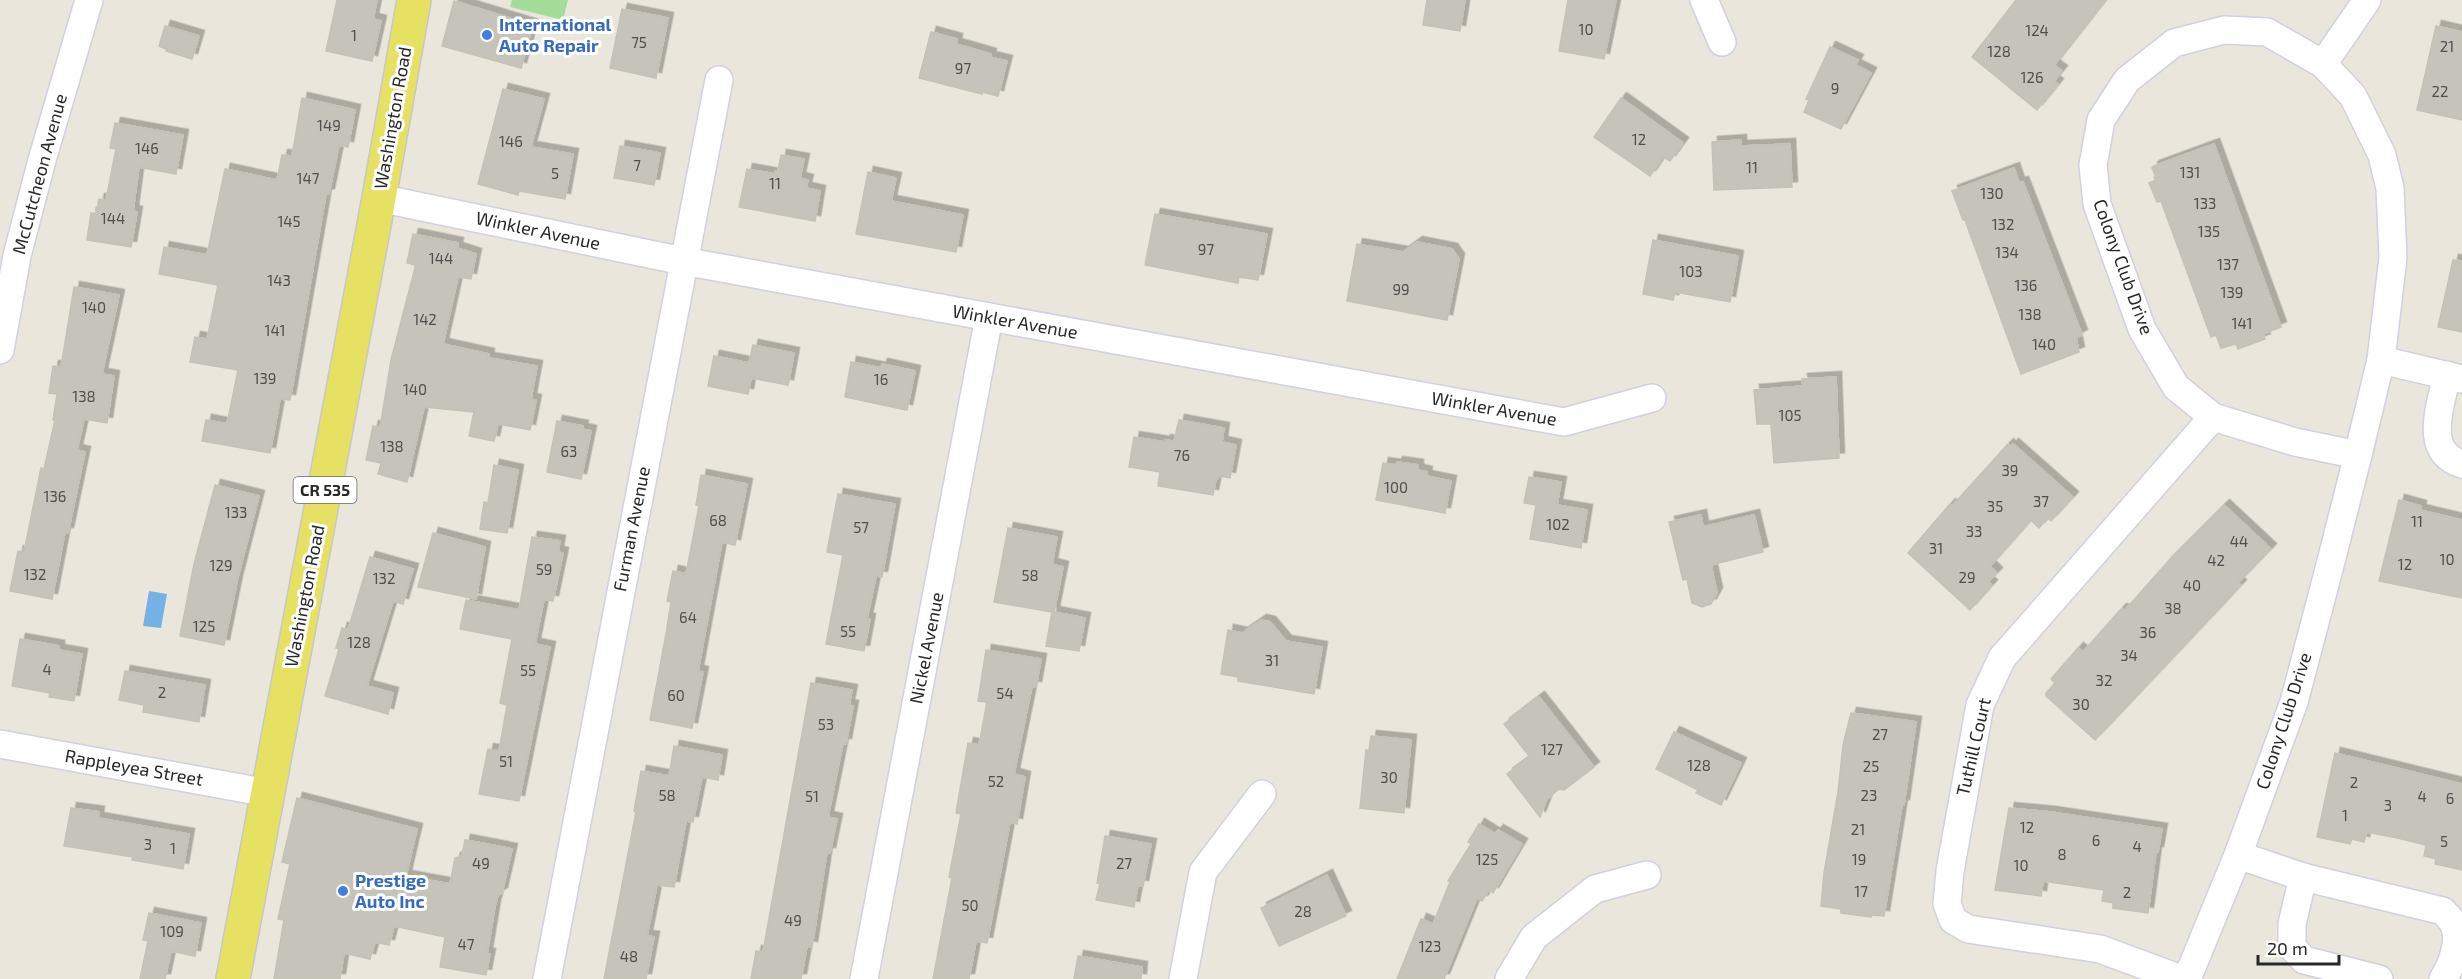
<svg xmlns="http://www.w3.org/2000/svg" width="2462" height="979" font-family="'Exo 2',sans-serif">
<defs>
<filter id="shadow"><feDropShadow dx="5.5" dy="-5.5" stdDeviation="0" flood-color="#0004"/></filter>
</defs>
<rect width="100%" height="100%" fill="#eae6db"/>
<polygon fill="#a4dd9a" points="512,0 568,0 563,20 510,7"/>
<polygon fill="#74b1e5" points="149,591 167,594 161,628 143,626"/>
<g fill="#c5c3ba" stroke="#c5c2b5" stroke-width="1.5" filter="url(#shadow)">
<polygon points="337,0 377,0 373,19 381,21 372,61 326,51"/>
<polygon points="1427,0 1465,0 1460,31 1423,25"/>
<polygon points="1568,0 1616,0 1604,59 1559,51"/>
<polygon points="2016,0 2105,0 2054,65 2062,71 2054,81 2058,84 2037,110 1972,57"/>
<polygon points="454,1 533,25 521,68 442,46"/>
<polygon points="622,9 668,18 656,78 610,68"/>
<polygon points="165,26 199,36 192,59 166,51 166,49 159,46"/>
<polygon points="2436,26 2462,32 2462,120 2417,110"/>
<polygon points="931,32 957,39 956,44 991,54 990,57 1007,61 998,96 982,92 982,94 919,78"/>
<polygon points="1830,47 1858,60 1855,65 1871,73 1841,129 1804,112 1809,100 1806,99"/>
<polygon points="503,89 544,99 531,147 573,154 565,199 519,191 518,195 478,184"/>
<polygon points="302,98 355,110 348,147 339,145 329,194 326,194 290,400 280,399 270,453 202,441 206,420 227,424 238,370 190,362 195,337 207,339 218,285 159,274 164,247 207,255 225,169 277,180 282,155 292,156"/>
<polygon points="1621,98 1683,143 1670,161 1663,157 1650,176 1594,137"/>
<polygon points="115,123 183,135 176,174 139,167 133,211 137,212 131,247 87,240 91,213 96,214 99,199 106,200 116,149 110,148"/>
<polygon points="1741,140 1741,146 1790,144 1792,187 1714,190 1712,142"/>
<polygon points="2214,144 2281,327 2263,334 2265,339 2238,349 2236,344 2221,348 2216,335 2211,337 2161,201 2157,202 2149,183 2157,180 2152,168 2154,166"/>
<polygon points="620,146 660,153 654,185 614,178"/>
<polygon points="781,155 804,159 800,178 808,180 806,188 820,191 815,221 739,207 747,169 775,174 775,171 778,171"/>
<polygon points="2014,168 2019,183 2023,182 2082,335 2076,338 2079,352 2021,374 1965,220 1963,220 1952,191"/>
<polygon points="868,172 896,178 891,201 963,215 956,252 856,234"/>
<polygon points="1155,214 1267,234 1258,280 1239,277 1238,283 1145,265"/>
<polygon points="413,234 458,243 457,248 476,254 471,279 458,277 443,344 489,354 488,358 537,366 531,399 536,400 530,430 498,424 494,441 469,436 474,412 424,407 407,482 378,474 381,463 366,460 373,426 380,428 391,360 415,268 415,265 407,263"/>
<polygon points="1653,240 1738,256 1730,302 1675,292 1673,300 1643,294"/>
<polygon points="1417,242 1452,249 1459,259 1447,320 1347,301 1357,244 1403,252"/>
<polygon points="2453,260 2462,261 2462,332 2438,327"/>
<polygon points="74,287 119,295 102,374 114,376 107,423 84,419 77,450 85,452 68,533 65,532 52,599 10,591 18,551 24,552 41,468 44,469 55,420 53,420 57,394 49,393 53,366 61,367"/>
<polygon points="753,345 794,353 788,385 751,378 748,394 708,386 714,356 749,363"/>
<polygon points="851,362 881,368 882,364 915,371 907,410 845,397"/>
<polygon points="1836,377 1839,458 1774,463 1771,424 1757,424 1754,390 1803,386 1802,379"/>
<polygon points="1179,420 1224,428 1222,442 1236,445 1230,478 1219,476 1218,479 1216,479 1213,495 1158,486 1160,472 1129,467 1134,437 1165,442 1165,440 1174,441"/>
<polygon points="557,421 583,426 582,429 591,431 581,479 547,472"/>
<polygon points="2008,444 2011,447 2013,444 2073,497 2051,521 2048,518 2039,528 2031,520 1990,566 1997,573 1988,582 1992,585 1970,610 1908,553 1950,504 1952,506"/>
<polygon points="1397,462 1418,465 1418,470 1427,472 1426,476 1451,481 1445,513 1376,500 1383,463 1396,465"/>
<polygon points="494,465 518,470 507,533 480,529 484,502 488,503"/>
<polygon points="701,475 747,484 735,545 722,542 698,671 703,672 692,728 650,720 666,634 671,602 667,601 673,571 686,574 699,506 696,505"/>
<polygon points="1529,477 1561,482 1557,505 1587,510 1581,548 1530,539 1536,505 1524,503"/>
<polygon points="215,485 259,496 237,581 224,645 180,636 194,564"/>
<polygon points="838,494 895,504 882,577 876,576 867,619 870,619 864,651 826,644 843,555 827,552"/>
<polygon points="2399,500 2421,506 2420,510 2462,520 2462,598 2379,581"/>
<polygon points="2224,505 2271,549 2238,583 2241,585 2217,611 2095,740 2046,696 2046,693 2055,683 2051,679 2078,648 2083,652 2121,609 2125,610 2172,557"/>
<polygon points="1701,515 1703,527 1754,515 1763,552 1711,565 1717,593 1711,604 1702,607 1692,603 1687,579 1683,580 1669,522"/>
<polygon points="1008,528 1057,537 1052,564 1063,567 1054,612 1085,618 1079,651 1046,646 1052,612 994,602"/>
<polygon points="433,533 485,547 476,599 418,587"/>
<polygon points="532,537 560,541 558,552 563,553 553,601 544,599 535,644 550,647 519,801 479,794 488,749 499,751 507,705 500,703 512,639 460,629 466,600 519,610"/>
<polygon points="370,557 413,569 403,604 393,601 367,686 393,693 388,714 325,696 339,649 336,648 342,628 348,630"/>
<polygon points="1261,620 1270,622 1286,641 1322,647 1314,694 1238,681 1238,677 1221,674 1228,630 1242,633"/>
<polygon points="20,639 59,646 59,650 82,654 74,701 49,697 50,693 12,686"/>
<polygon points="986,650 1041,659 1036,687 1032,686 1014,774 1025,777 1017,824 1010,822 987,943 976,941 969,979 933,979 952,878 949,877 961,814 956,813 968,743 979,745 987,702 978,701"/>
<polygon points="125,671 205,685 199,722 143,712 144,705 119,700"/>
<polygon points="811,683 852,690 849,705 853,706 846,744 843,743 828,817 837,819 830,853 827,852 812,947 807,946 801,979 751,979 756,951 763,952"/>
<polygon points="1539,697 1594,767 1564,790 1559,789 1547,799 1540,817 1507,774 1530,757 1504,724"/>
<polygon points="1851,713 1916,722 1904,805 1902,805 1884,916 1872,915 1871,917 1841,913 1841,909 1821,906 1824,873 1838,792 1843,745"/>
<polygon points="1674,732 1741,763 1721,805 1696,793 1698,790 1656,769"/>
<polygon points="1371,736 1411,740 1404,813 1360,808 1366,750 1369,750"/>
<polygon points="674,746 722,755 718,780 702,777 693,822 686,821 674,887 657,885 647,936 654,937 646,979 604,979 636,812 634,811 641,771 669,776"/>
<polygon points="2335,753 2462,784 2462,870 2435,864 2436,859 2424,856 2426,845 2397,838 2367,832 2364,842 2352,839 2350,844 2317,837"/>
<polygon points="297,798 417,829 406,876 450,884 455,858 462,856 465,840 512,849 502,893 498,895 495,906 487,954 490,954 486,975 440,967 445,937 394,926 389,945 375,942 370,959 344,953 340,979 274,979 284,920 278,919 290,864 282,862"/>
<polygon points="71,808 99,812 98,818 189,834 183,869 132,860 133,857 64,846"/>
<polygon points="2009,808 2051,812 2162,829 2158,852 2156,852 2148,913 2113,908 2113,903 2102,901 2104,890 2043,881 2041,896 1995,890"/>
<polygon points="1479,824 1495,834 1498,830 1522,844 1493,893 1489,890 1482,901 1477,898 1444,979 1397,979 1421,919 1433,924 1450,882 1448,881 1471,844 1468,842"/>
<polygon points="1105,836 1151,844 1143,886 1138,885 1134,907 1096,900 1100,884 1097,883"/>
<polygon points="1327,875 1346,916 1279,946 1261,908"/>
<polygon points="149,913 201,923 195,956 171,951 165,979 140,979 148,941 143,940"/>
<polygon points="1078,956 1142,967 1141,979 1074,979"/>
</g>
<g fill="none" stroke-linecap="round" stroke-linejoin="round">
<defs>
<g id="minor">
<polyline points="1704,0 1722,42"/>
<polyline points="2323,64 2367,0"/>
<polyline points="379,198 683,261 1564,422 1652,398"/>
<polyline points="0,350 17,256 42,160 89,0"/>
<polyline points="2381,360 2462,379"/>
<path d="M2447,375C2441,405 2422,452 2462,464"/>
<polyline points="0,744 268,793"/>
<path d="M2238,855L2303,877L2443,911C2446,915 2451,919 2453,923C2462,939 2452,965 2443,979"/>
<polyline points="2303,877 2292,924 2292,947 2304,960 2379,979"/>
<polyline points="547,979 719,80"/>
<polyline points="864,979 989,317"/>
<polyline points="1183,979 1203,872 1262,794"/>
<polyline points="1509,979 1534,937 1595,889 1647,875"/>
<polyline points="2181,979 2100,949 1968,929 1953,920 1947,904 1950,871 1980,705 2002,658 2213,417"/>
<polyline points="2187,979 2238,855 2294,702 2328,573 2358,455 2381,360 2393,257 2390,188 2382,155 2353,96 2323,64 2267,32 2224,30 2174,43 2127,80 2101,120 2093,165 2097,204 2142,329 2176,387 2213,417 2295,442 2358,455"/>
</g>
<polyline id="major" points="233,979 379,198 414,0"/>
</defs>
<use href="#minor" stroke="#d0d0e0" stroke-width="30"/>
<use href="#major" stroke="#c7c7c7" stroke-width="36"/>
<use href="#minor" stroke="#fff" stroke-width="27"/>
<use href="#major" stroke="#e6e163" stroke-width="33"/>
</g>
<g fill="#3f7fe0" stroke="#fff" stroke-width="2">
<circle cx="487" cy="35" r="6"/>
<circle cx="343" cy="891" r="6"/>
</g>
<g text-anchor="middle" stroke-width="6" stroke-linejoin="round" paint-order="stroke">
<g font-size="15" fill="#4f4f4c">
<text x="1586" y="35">10</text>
<text x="2037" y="36">124</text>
<text x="354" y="41">1</text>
<text x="639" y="48">75</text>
<text x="2447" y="52">21</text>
<text x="1999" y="57">128</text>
<text x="963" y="74">97</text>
<text x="2032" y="83">126</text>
<text x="1835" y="94">9</text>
<text x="2440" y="97">22</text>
<text x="329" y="131">149</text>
<text x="1639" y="145">12</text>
<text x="511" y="147">146</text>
<text x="147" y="154">146</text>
<text x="637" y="171">7</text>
<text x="1752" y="173">11</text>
<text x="2190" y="178">131</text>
<text x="555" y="179">5</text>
<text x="308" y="184">147</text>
<text x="775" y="189">11</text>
<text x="1992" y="199">130</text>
<text x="2205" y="209">133</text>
<text x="113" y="224">144</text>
<text x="289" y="227">145</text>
<text x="2003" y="230">132</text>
<text x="2209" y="237">135</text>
<text x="1206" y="255">97</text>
<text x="2007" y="258">134</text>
<text x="441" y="264">144</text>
<text x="2228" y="270">137</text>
<text x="1691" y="277">103</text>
<text x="279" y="286">143</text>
<text x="2026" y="291">136</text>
<text x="1401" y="295">99</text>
<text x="2232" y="298">139</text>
<text x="94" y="313">140</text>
<text x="2030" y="320">138</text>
<text x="425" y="325">142</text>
<text x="2242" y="329">141</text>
<text x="275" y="336">141</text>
<text x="2044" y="350">140</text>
<text x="265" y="384">139</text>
<text x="881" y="385">16</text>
<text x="415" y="395">140</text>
<text x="84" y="402">138</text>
<text x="1790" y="421">105</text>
<text x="392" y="452">138</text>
<text x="569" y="457">63</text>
<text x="1182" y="461">76</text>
<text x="2010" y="476">39</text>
<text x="1396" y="493">100</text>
<text x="55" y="502">136</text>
<text x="2041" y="507">37</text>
<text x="1995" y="512">35</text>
<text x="236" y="518">133</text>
<text x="718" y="526">68</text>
<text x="2417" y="527">11</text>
<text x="1558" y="530">102</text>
<text x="861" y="533">57</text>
<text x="1974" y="537">33</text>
<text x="2239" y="547">44</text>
<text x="1936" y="554">31</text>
<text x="2447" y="565">10</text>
<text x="2216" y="566">42</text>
<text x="2405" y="570">12</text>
<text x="221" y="571">129</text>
<text x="544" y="575">59</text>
<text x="35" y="580">132</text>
<text x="1030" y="581">58</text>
<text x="1967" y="583">29</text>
<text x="384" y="584">132</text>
<text x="2192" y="591">40</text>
<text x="2173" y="614">38</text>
<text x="688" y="623">64</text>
<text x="204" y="632">125</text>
<text x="848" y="637">55</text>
<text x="2148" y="638">36</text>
<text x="359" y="648">128</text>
<text x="2129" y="661">34</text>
<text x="1272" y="666">31</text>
<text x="47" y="675">4</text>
<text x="528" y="676">55</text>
<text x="2104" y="686">32</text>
<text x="162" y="698">2</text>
<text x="1005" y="699">54</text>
<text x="676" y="701">60</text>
<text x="2081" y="710">30</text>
<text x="826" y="730">53</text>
<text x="1880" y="740">27</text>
<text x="1552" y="755">127</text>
<text x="506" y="767">51</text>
<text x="1699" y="771">128</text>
<text x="1871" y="772">25</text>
<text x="1389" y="783">30</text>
<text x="996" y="787">52</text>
<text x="2354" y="788">2</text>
<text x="667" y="801">58</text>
<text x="1869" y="801">23</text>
<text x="812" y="802">51</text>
<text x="2422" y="802">4</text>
<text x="2450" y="804">6</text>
<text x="2388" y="811">3</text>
<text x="2345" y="821">1</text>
<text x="2027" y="833">12</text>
<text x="1858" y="835">21</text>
<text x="2096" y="846">6</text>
<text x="2444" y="847">5</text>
<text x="148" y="850">3</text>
<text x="2137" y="852">4</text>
<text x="173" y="854">1</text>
<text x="2062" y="860">8</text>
<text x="1487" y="865">125</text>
<text x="1859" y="865">19</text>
<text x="481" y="869">49</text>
<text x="1124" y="869">27</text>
<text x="2021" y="871">10</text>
<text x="1861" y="897">17</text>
<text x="2127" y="898">2</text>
<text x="970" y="911">50</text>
<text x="1303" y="917">28</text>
<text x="793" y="926">49</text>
<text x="172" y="937">109</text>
<text x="466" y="950">47</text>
<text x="1430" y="952">123</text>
<text x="629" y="962">48</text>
</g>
<rect fill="#fff" stroke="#686868" stroke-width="1.5" x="293.5" y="477" width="63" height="26" rx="4.5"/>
<g font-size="16" font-weight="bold" fill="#282828">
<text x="325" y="496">CR 535</text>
</g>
<g font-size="18" font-weight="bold" fill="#366cbe" stroke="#fff" text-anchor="start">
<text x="499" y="31">International<tspan x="499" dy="21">Auto Repair</tspan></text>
<text x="355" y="887">Prestige<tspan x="355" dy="21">Auto Inc</tspan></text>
</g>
<g font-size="18" fill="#282828" stroke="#fff">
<text transform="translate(393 118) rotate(-80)" y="6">Washington Road</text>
<text transform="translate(40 174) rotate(-75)" y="6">McCutcheon Avenue</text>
<text transform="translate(538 231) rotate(12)" y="6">Winkler Avenue</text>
<text transform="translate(2123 267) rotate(70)" y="6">Colony Club Drive</text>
<text transform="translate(1015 322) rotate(10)" y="6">Winkler Avenue</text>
<text transform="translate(1494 409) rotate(10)" y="6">Winkler Avenue</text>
<text transform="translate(632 529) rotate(-79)" y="6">Furman Avenue</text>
<text transform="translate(305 596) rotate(-79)" y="6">Washington Road</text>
<text transform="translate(927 648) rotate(-79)" y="6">Nickel Avenue</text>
<text transform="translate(2284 721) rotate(-72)" y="6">Colony Club Drive</text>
<text transform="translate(1974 747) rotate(-77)" y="6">Tuthill Court</text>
<text transform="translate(134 768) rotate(10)" y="6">Rappleyea Street</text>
</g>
</g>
<path d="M2258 955v9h81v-9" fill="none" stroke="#282828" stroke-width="3"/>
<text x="2267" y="955" font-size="18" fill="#282828" stroke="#ffffff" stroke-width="4.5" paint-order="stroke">20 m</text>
</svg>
